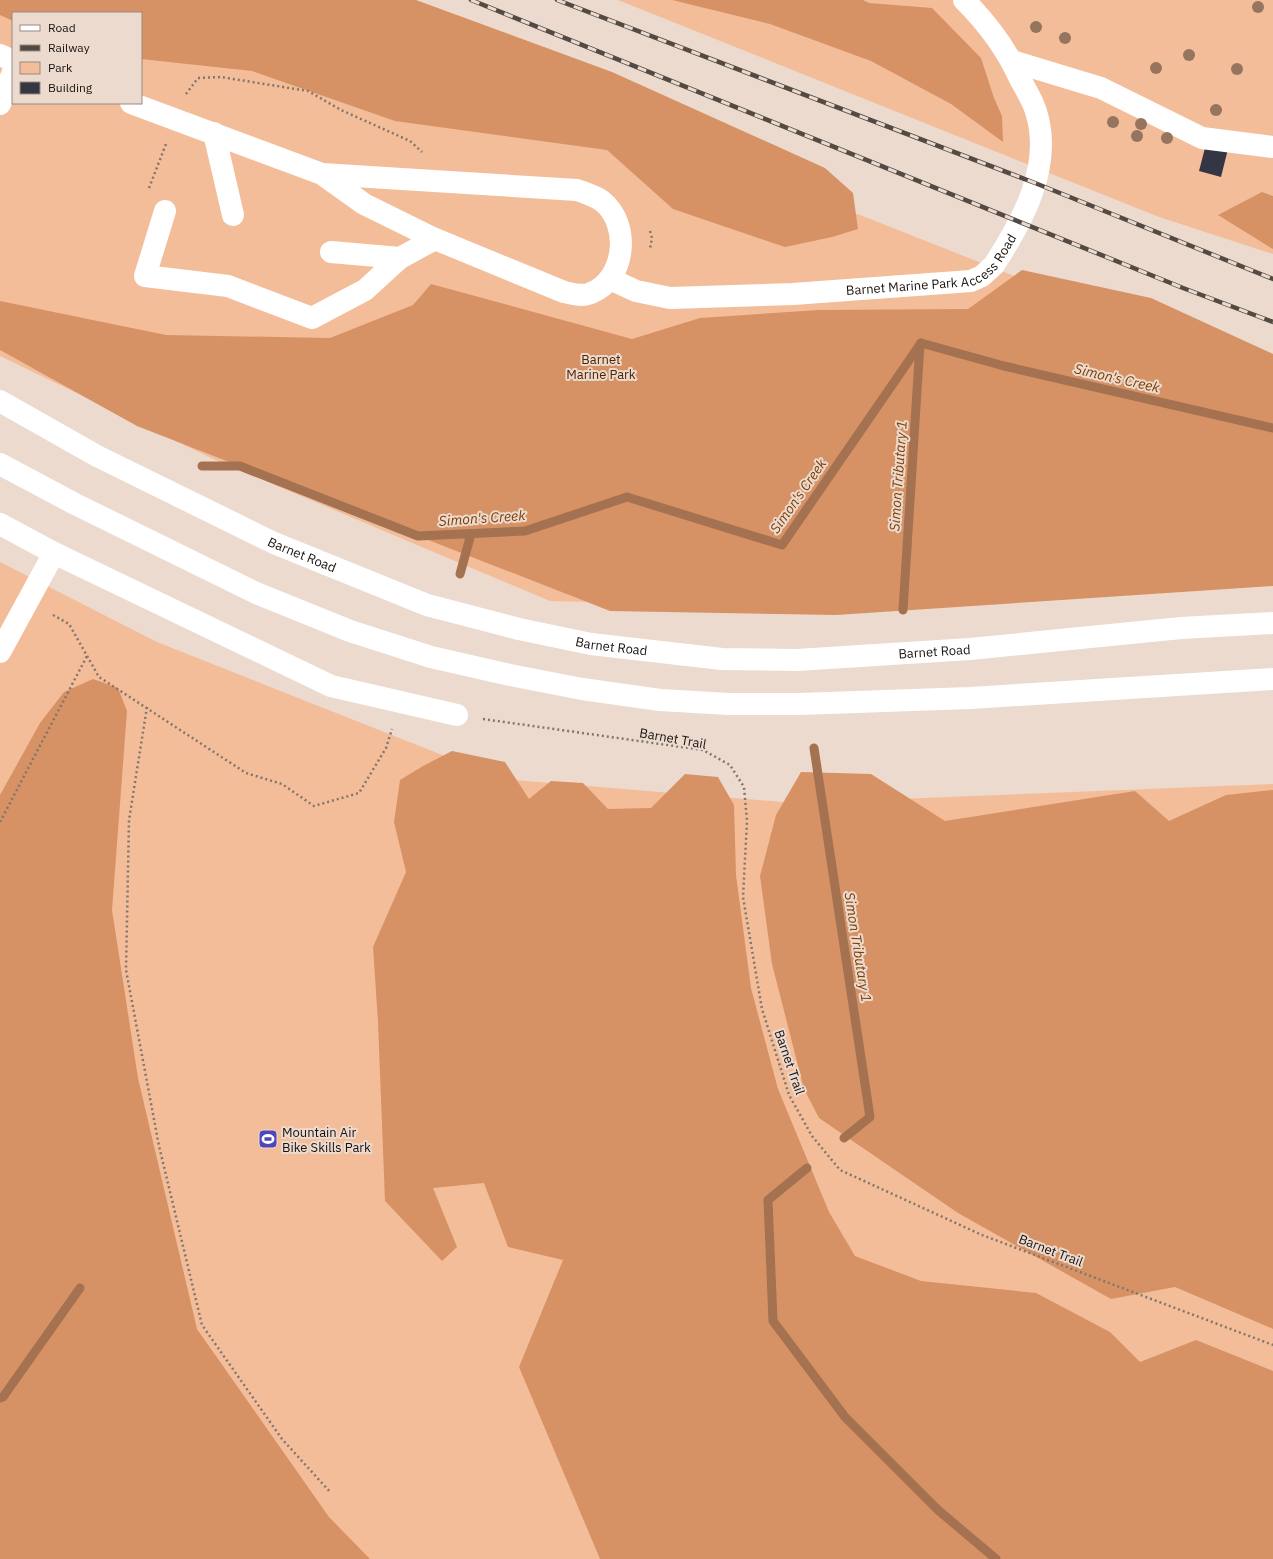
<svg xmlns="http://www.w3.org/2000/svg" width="1273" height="1559" font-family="'IBM Plex Sans',sans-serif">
<rect width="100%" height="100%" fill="#ecdace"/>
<g fill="#f4bd99" fill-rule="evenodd">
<path d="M0,0H315L1273,378L903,610L550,601L211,458L0,356ZM13,13H141V103H13Z"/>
<polygon points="618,0 1273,0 1273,254 1159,217"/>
<polygon points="0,562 157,642 503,779 795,803 1273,784 1273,1559 0,1559"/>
</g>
<g fill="#d69264">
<polygon points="0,0 416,0 612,72 825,168 853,193 858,229 832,237 785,247 673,209 607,150 395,121 252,71 141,59 141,13 13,13 13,21 0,15"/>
<polygon points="672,0 863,0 869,3 932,8 981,58 994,98 1002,116 1003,142 951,104 871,61 770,24"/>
<polygon points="1262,192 1273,196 1273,249 1218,215"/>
<polygon points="1022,270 1151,298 1273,354 1273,586 836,615 610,611 137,426 0,350 0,301 166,335 330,338 413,305 431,284 632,339 700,318 818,310 968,309"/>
<polygon points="93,679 118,688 127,711 112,910 138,1078 197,1329 329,1517 370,1559 0,1559 0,795 40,723 64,692"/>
<polygon points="452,751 505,762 529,799 551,781 583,783 608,809 651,808 685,774 718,777 734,805 736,875 751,988 778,1089 829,1212 855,1256 921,1281 1036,1293 1110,1332 1140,1362 1196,1340 1273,1371 1273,1559 600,1559 519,1367 563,1260 508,1247 484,1183 433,1188 457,1247 442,1261 385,1201 378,1022 373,947 406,872 394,822 400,780 423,766"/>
<polygon points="801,772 871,774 945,821 1135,791 1169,821 1226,795 1273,790 1273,1329 1175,1287 1111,1299 958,1213 819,1118 804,1089 772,964 760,876 776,815"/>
</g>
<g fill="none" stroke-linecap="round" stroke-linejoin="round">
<g stroke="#a47250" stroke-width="9">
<polyline points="921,343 1004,366 1273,428"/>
<polyline points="202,466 240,466 418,536 525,531 627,497 782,545 921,343"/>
<polyline points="460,574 471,534"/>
<polyline points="903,610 920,344"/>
<polyline points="814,748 870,1117 844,1138"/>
<polyline points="807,1168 768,1200 773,1321 845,1417 938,1510 996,1559"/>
<polyline points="0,1398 3,1397 80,1288"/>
</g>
</g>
<polygon fill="#343644" points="1206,144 1228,149 1221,177 1199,171"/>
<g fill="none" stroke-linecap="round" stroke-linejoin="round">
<g stroke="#81766e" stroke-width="2.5" stroke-dasharray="2 3" stroke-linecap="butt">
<polyline points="186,94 198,78 221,77 308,91 341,110 410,141 422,152"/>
<polyline points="149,188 166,144"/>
<polyline points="650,231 652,238 650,249"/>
<polyline points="53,615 69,624 99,677 246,773 282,784 314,806 359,793 386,748 392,729"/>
<polyline points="147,707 129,820 126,970 159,1146 202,1325 282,1439 331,1493"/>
<polyline points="483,719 703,750 730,765 744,787 747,821 743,897 762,1009 789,1095 812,1136 840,1170 982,1235 1273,1345"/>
<polyline points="0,822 87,656"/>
</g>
<g stroke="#fff" stroke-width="22">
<polyline points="0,55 13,61"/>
<polyline points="1012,61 1101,88 1202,138 1273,147"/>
<path d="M131,103L322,174L364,204L435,239L564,292C573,294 583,297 591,293C626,279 631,224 602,201C595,196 585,193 577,190L322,174"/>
<polyline points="0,104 13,72"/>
<polyline points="214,133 233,215"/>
<polyline points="165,211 145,276 228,286 312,318 365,290 400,258"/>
<polyline points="331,252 400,258 435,239"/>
<path id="s1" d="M610,279L636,291L670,298L793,294L971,281L982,276L994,265C1022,222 1052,168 1037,115C1034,102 1026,90 1020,79C1007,50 987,23 964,0"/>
<polyline points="0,524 54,553 331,686 457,715"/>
<polyline points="0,652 54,553"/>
</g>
<g stroke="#fff" stroke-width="22">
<path id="s2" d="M0,401L97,456L274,543L427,605L519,629L591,644L722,659L797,660L970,649L1181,628L1273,623"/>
<polyline points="0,464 75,504 256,593 350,631 431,657 510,675 582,689 660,700 729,704 799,704 970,698 1273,679"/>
</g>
<defs>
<g id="rail">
<polyline points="471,0 1183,288 1273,322"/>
<polyline points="557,0 1035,183 1273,279"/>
</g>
</defs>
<use href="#rail" stroke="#534a44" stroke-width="4.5"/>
<use href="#rail" stroke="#ecdace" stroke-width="3" stroke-dasharray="9" stroke-linecap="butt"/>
</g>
<g fill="#95755d">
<circle cx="1258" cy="7" r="6"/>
<circle cx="1036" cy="27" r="6"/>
<circle cx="1065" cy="38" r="6"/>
<circle cx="1189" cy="55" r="6"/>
<circle cx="1156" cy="68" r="6"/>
<circle cx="1237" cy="69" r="6"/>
<circle cx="1216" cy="110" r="6"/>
<circle cx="1113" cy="122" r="6"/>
<circle cx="1141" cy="124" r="6"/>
<circle cx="1137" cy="136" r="6"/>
<circle cx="1167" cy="138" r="6"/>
</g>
<defs>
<symbol id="stadium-square" viewBox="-11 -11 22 22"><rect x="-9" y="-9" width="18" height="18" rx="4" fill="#4f45bc" stroke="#ecdace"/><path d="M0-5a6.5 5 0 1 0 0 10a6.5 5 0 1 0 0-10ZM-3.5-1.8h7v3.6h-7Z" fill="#fff"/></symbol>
</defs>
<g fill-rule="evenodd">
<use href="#stadium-square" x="257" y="1128" width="22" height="22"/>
</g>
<g text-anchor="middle" stroke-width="4" stroke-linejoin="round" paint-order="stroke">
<g font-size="13" fill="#18120e" stroke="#ecdace">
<text dy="5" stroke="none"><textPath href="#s1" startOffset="334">Barnet Marine Park Access Road</textPath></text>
<text dy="5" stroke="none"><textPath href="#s2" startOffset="339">Barnet Road</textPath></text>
<text dy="5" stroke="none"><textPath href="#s2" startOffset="663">Barnet Road</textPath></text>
<text dy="5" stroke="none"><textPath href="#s2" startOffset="987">Barnet Road</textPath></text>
<text transform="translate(673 738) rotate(10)" y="5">Barnet Trail</text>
<text transform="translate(790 1062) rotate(71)" y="5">Barnet Trail</text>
<text transform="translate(1051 1250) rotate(21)" y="5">Barnet Trail</text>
</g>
<g font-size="13" fill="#4e2300" stroke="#ecdace">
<text x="601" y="364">Barnet<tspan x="601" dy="15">Marine Park</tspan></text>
</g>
<g font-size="13" fill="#18120e" stroke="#ecdace" text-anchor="start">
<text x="282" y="1137">Mountain Air<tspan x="282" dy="15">Bike Skills Park</tspan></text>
</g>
<g font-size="14" font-style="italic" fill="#7b3d01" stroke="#ecdace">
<text transform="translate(1117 378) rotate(13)" y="5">Simon's Creek</text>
<text transform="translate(898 476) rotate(-86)" y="5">Simon Tributary 1</text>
<text transform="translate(798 496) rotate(-55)" y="5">Simon's Creek</text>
<text transform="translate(482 518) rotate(-4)" y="5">Simon's Creek</text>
<text transform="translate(858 947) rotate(81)" y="5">Simon Tributary 1</text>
</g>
</g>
<rect x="12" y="12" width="130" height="92" fill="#ecdace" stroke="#978a81"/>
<rect x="20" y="25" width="20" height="6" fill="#ffffff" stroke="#978a81"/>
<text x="48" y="32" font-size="12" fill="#18120e">Road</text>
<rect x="20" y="45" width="20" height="6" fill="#534a44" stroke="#978a81"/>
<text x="48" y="52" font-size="12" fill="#18120e">Railway</text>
<rect x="20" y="62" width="20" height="12" fill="#f4bd99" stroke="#978a81"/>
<text x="48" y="72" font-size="12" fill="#18120e">Park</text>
<rect x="20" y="82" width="20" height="12" fill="#343644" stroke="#978a81"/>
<text x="48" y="92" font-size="12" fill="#18120e">Building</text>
</svg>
